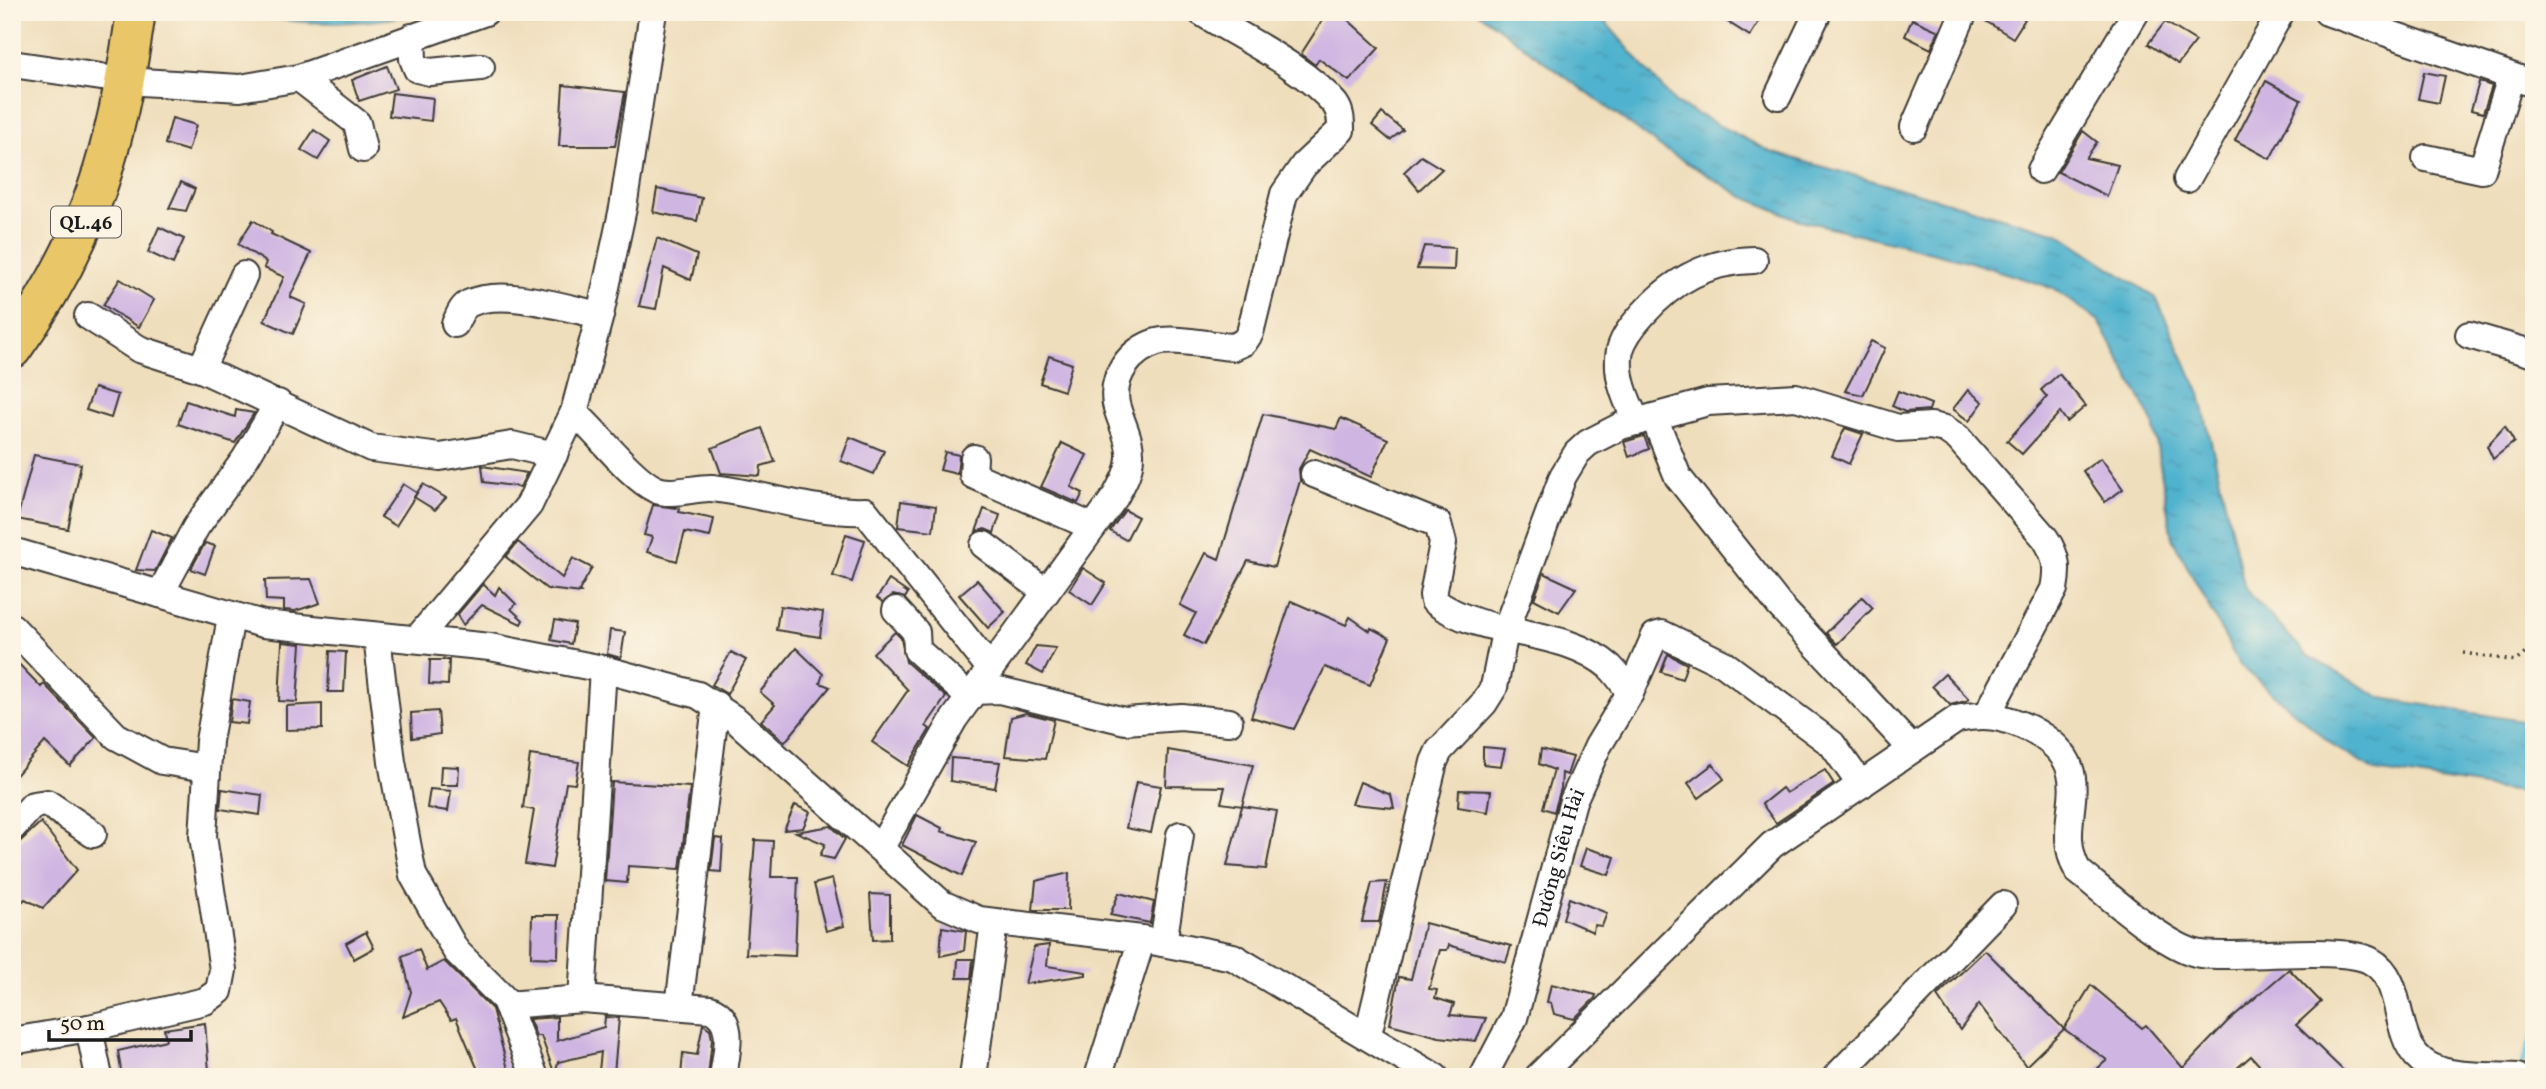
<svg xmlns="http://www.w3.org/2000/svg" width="2546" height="1089" font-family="Vollkorn,serif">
<defs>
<pattern id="water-ripples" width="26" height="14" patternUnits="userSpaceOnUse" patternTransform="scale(1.75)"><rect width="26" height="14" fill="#4fb2ce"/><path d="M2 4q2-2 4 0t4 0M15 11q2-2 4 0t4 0" fill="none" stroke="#4498b0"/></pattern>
</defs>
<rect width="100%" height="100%" fill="#fcf5e5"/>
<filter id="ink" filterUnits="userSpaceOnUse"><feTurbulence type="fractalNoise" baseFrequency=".0143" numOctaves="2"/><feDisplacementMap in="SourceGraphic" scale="14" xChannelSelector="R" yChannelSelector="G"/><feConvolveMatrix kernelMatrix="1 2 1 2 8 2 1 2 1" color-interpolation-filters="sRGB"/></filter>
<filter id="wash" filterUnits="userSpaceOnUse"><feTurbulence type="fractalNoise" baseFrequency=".00686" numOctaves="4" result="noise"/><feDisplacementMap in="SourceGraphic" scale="28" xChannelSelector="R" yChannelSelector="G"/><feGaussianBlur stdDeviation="1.57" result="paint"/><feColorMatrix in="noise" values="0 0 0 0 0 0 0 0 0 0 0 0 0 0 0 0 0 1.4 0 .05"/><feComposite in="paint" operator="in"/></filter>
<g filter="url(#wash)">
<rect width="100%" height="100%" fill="#efdebc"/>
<g fill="url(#water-ripples)" stroke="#366775" stroke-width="2">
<path d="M233,12H421C359,28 295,25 233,12Z"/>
<polygon points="1477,12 1597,12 1675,103 1771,152 2058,233 2156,298 2200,394 2245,589 2307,655 2382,698 2534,723 2534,794 2375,771 2335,747 2239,664 2172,538 2153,422 2099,321 2053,288 1964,260 1797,219 1742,196 1659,146"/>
</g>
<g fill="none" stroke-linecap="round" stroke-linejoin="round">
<g stroke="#4fb2ce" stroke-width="5">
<polyline points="2527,787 2523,824 2534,836"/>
<polyline points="2523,1063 2534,1031"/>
</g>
</g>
<g id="blocks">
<g fill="#cfb5e2">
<polygon points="1328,12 1350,12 1346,18 1379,48 1349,81 1319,59 1315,65 1301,54"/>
<polygon points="1712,12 1765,12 1750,36"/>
<polygon points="1979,12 2013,12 2025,19 2013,38 1979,17"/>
<polygon points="1912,19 1939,31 1931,49 1905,36"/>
<polygon points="2165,22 2196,41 2178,64 2148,44"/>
<polygon points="387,66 396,89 359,101 352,80"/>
<polygon points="2424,72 2445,76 2439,103 2418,99"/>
<polygon points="2266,81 2301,100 2270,159 2235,140"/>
<polygon points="2479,82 2492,86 2483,113 2471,110"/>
<polygon points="563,85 625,92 615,146 559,146"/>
<polygon points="392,93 433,98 431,121 389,116"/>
<polygon points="1382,113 1403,130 1390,140 1372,125"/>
<polygon points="172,118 196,125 188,151 165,144"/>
<polygon points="314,130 330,141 318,160 301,150"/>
<polygon points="2083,131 2097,142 2086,158 2118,165 2107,196 2058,172"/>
<polygon points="1421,156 1442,169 1419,190 1404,172"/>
<polygon points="181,182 195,189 186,211 169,208"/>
<polygon points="657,189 702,198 697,221 653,212"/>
<polygon points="253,220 272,232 271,234 311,253 290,297 306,304 293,334 264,321 284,277 264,268 266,262 238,244"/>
<polygon points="159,227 184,239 173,264 148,252"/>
<polygon points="657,238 697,255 691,280 664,268 656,309 639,306"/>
<polygon points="1424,246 1455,248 1454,270 1417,269"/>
<polygon points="120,279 154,300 139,327 103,305"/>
<polygon points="1871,341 1885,348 1874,372 1863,395 1845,391"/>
<polygon points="1049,356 1072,364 1064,391 1040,383"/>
<polygon points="2059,374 2086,406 2067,422 2060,412 2022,454 2007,441 2047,397 2041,390"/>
<polygon points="94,388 118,395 111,418 86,410"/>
<polygon points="1968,390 1983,402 1969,421 1953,409"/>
<polygon points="1898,391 1931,404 1929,410 1905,412 1892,406"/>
<polygon points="186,401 235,417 236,410 254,413 235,443 178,424"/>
<polygon points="1263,414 1336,429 1341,418 1388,439 1371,477 1310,449 1299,469 1300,481 1274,567 1248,561 1204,645 1184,635 1196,613 1180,605 1206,553 1219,559"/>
<polygon points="2505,426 2514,442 2493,459 2487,446"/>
<polygon points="762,428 775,462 761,466 760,476 721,473 712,448"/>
<polygon points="1845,428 1863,434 1849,464 1832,456"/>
<polygon points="1644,436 1649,449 1629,457 1624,442"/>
<polygon points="850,437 884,451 874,474 841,461"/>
<polygon points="1062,443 1087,455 1071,487 1083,493 1078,503 1041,487"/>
<polygon points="945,452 959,455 957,474 940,470"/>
<polygon points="34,455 81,464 68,529 17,519"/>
<polygon points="2101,458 2123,489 2105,502 2083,471"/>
<polygon points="482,466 527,473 520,487 484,482"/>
<polygon points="403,484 417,493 396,526 381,517"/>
<polygon points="423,484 446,498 435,510 414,497"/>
<polygon points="901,501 936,506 933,531 898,527"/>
<polygon points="653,505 677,508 680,509 679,512 714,519 710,537 685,532 677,561 647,552 652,537 644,535"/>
<polygon points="984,509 1000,515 994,533 985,529 976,532"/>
<polygon points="1125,510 1138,517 1126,540 1110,531"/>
<polygon points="151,530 172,538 155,571 136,570"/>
<polygon points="846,534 865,540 852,582 833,576"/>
<polygon points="518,542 562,578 573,558 592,568 579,591 582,593 547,589 506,557"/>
<polygon points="205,543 215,546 205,574 191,569"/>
<polygon points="1083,568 1106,583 1092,605 1069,590"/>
<polygon points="1544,573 1576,588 1559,612 1534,599"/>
<polygon points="311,579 320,603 295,611 284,610 284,601 266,600 265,580"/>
<polygon points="889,580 908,593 905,598 893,595 883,602 877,598"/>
<polygon points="977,580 1005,612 988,628 959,595"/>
<polygon points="483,584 495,595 499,587 516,604 511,609 523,620 521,624 482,605 463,625 457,615"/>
<polygon points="1862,597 1873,608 1837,644 1826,633"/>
<polygon points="1291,601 1346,625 1350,617 1370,631 1371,628 1390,638 1370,685 1325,667 1294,729 1251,717"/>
<polygon points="780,606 823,612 820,637 776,630"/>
<polygon points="555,620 575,624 571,644 551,640"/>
<polygon points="610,630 625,632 621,658 607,654"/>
<polygon points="895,632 901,638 906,662 946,697 926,726 930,729 908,766 872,742 908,690 873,653"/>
<polygon points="282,642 301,644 297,702 279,701"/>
<polygon points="1036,646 1056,648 1043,674 1026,665"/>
<polygon points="796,648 823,674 820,683 830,687 785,742 761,721 775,705 760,692"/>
<polygon points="330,651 346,652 344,692 328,692"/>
<polygon points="731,652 746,660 727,694 712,685"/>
<polygon points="1668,654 1687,664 1682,679 1661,672"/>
<polygon points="12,657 41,687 44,684 96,738 70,766 45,742 12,780"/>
<polygon points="430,660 449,660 448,685 429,684"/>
<polygon points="1945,674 1969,699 1966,701 1950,705 1932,686"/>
<polygon points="232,699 250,702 247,724 229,722"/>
<polygon points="322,704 322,729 286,730 286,706"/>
<polygon points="438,711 440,734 412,738 411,713"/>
<polygon points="1026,713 1054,720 1045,759 1005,756 1011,717"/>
<polygon points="1483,747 1505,749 1501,766 1483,764"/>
<polygon points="1541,749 1573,757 1567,775 1562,773 1561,788 1554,812 1543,808 1554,770 1539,764"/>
<polygon points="1168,750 1253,765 1242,806 1221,803 1225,787 1166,786"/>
<polygon points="530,755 579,762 575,784 566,783 552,868 525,864 534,810 523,808"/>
<polygon points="951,758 1000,762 995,788 950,781"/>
<polygon points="1713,764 1724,779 1699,798 1688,783"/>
<polygon points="441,766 459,767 458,785 440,785"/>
<polygon points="1825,770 1834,784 1776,823 1762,804 1782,788 1786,793"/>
<polygon points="612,782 690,787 680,869 628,866 627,883 605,881"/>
<polygon points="1136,782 1161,786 1151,833 1126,828"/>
<polygon points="1360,782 1391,795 1394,808 1352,804"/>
<polygon points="222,789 262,795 260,815 220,809"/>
<polygon points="430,789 451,791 448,811 427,808"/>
<polygon points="1459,790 1491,791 1488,812 1458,807"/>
<polygon points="795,805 810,812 803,828 784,830"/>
<polygon points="1242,806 1277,811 1266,869 1227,866"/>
<polygon points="917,815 942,828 941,831 976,842 962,876 902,845"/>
<polygon points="41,822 77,870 43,908 25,899 12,911 12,849"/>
<polygon points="831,826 845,839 834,859 820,856 825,844 796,832"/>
<polygon points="715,838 723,839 721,872 711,871"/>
<polygon points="755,840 773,841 771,877 798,877 795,956 746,954"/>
<polygon points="1586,848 1615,857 1609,875 1580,866"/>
<polygon points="1069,873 1068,910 1033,910 1036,881"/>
<polygon points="832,879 844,926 826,931 814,884"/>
<polygon points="1387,882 1379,922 1362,922 1372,883"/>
<polygon points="1119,893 1154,902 1150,923 1110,915"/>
<polygon points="870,894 890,895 890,939 873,940"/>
<polygon points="1569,898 1607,913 1602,926 1594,925 1593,932 1563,919"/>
<polygon points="532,915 559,915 558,958 531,957"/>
<polygon points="1425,923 1511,946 1506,962 1449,945 1447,950 1440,950 1429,989 1437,990 1435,998 1454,1004 1450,1015 1486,1018 1476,1041 1439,1037 1390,1024 1399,977 1411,979"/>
<polygon points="942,927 966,931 964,951 940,956"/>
<polygon points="366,932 374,948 354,959 346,943"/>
<polygon points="1049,945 1047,966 1086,972 1086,975 1025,984 1034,947"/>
<polygon points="419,949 427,970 444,961 492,1009 508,1069 481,1077 456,1018 451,1020 439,1002 403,1017 411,992 402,956"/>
<polygon points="1985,950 2064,1029 2026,1066 1979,1004 1960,1030 1937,996"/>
<polygon points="958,959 973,959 971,978 957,978"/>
<polygon points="2289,969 2321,1002 2296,1025 2350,1077 2270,1077 2251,1056 2227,1077 2106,1077 2098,1068 2107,1060 2064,1029 2091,985 2142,1028 2146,1025 2183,1068 2227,1022"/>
<polygon points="1551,984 1596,995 1595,998 1574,1019 1554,1014 1551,1003 1547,1002"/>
<polygon points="557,1017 557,1041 604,1027 605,1017 619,1018 614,1073 599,1071 601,1052 558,1062 555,1075 541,1036 536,1036 529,1019"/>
<polygon points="205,1023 209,1071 163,1077 122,1077 118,1051 166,1040 164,1029"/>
<polygon points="703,1024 710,1029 712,1039 708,1077 681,1077 683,1053 697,1055"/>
</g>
</g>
</g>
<g filter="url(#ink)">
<use href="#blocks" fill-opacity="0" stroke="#3c3934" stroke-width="2"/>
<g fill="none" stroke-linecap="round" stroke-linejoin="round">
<defs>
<g id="minor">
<polyline points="2327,12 2534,84"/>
<polyline points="412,37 413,59 417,69 430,72 481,67"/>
<polyline points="12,64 101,77"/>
<polyline points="299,78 357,123 363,149"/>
<polyline points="125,81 240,88 299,78 485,12"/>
<polyline points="1778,96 1818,12"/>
<polyline points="1914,127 1964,12"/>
<polyline points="2426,158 2482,170 2511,77"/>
<polyline points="2041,170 2136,12"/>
<polyline points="2187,179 2281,12"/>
<polyline points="88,316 139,349 201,369 371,448 440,457 512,445 554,455"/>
<path d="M455,324C459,316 461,307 470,303C504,288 565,308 600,315"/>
<polyline points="2469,335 2534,354"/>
<polyline points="201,369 244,275"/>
<path d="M574,412C597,432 631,478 655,489C671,497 695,487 712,488C765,494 812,513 865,511L989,667"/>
<polyline points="1654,417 1678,477 1779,605 1912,749"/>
<path d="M1637,422C1626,400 1615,375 1620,350C1624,336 1633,325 1643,314C1673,280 1708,261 1754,260"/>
<polyline points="974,458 973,475 1093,527"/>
<path d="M1314,474L1438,524L1443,543L1433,595L1434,601C1486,640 1561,625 1610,667C1617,674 1624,684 1630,693"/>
<polyline points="984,545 1046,592"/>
<polyline points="12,551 263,624 490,647 603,669 698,695 736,720 942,904 979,920 1142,939 1233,957 1435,1077"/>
<polyline points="160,594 196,527 245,459 278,403"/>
<polyline points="896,610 916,632 917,650 969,697"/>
<polyline points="12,627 116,736 162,761 207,768"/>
<polyline points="377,637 392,762 413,875 456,951 505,1000 535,1077"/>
<polyline points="417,639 529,505 574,412 600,315 623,208 653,12"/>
<polyline points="973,691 999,690 1125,721 1181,717 1229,722"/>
<polyline points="12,828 33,805 47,803 93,834"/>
<path d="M881,847L954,719L1115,497C1122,484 1130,471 1130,456C1131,439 1120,421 1116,404C1111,376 1130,350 1157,342C1174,337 1214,346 1233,347L1244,342L1250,333L1284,194L1304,165L1341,130C1341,121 1341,112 1335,104C1304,67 1242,38 1201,12"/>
<polyline points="1163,943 1180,835"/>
<polyline points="582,999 603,669"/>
<path d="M507,1005L582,999L710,1009C737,1020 726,1053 723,1077"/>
<polyline points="679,1006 716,705"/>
<polyline points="89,1028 99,1077"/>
<path d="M1368,1034L1434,762L1439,751L1484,703L1494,687L1505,632L1563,476L1577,453L1588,443L1621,426L1708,402L1796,397L1898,428L1931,426L1945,429L1958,438L2045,538C2057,556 2058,568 2054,589L1987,715"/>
<polyline points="12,1041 89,1028 205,1001 219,991 223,970 203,836 209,741 231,617"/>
<polyline points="973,1077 994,923"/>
<polyline points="1098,1077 1142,939"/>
<path id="s1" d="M1483,1077L1514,1018L1573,801L1598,746L1630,693L1655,636L1662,634L1724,664L1801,721L1832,744L1861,785"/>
<path d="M1538,1077L1772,845L1957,719C1985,713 2004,716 2030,729C2109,770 2048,818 2078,871C2106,893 2168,950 2201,954C2239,959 2342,945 2371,961C2408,981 2389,1043 2428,1065C2452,1079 2490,1075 2517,1077"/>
<polyline points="1836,1077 2003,905"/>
</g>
<path id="highway" d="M12,349C92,238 117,145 136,12"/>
</defs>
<use href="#minor" stroke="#3c3934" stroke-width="30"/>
<use href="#highway" stroke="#3c3934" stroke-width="42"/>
<polyline stroke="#3c3934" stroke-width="3.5" stroke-dasharray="2 5" stroke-linecap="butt" points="2463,653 2516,661 2534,646"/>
<use href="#minor" stroke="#fff" stroke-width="26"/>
<use href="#highway" stroke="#e9c769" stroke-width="38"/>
</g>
</g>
<g text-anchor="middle" stroke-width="6" stroke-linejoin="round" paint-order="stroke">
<rect fill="#fcf5e5" stroke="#5f5d58" stroke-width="2" x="51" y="206.5" width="70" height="31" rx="5"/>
<g font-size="19" font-weight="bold" fill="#1c1c1c">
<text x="86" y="229">QL.46</text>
</g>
<g font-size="21" fill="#1c1c1c" stroke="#fcf5e5">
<text dy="7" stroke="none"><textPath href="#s1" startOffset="233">Đường Siêu Hài</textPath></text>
</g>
</g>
<rect width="2546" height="1089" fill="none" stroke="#fcf5e5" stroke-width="42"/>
<path d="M49 1030v10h142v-10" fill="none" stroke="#1c1c1c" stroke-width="3.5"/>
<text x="60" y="1030" font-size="21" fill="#1c1c1c" stroke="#fcf5e5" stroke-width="5" paint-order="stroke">50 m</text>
</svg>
